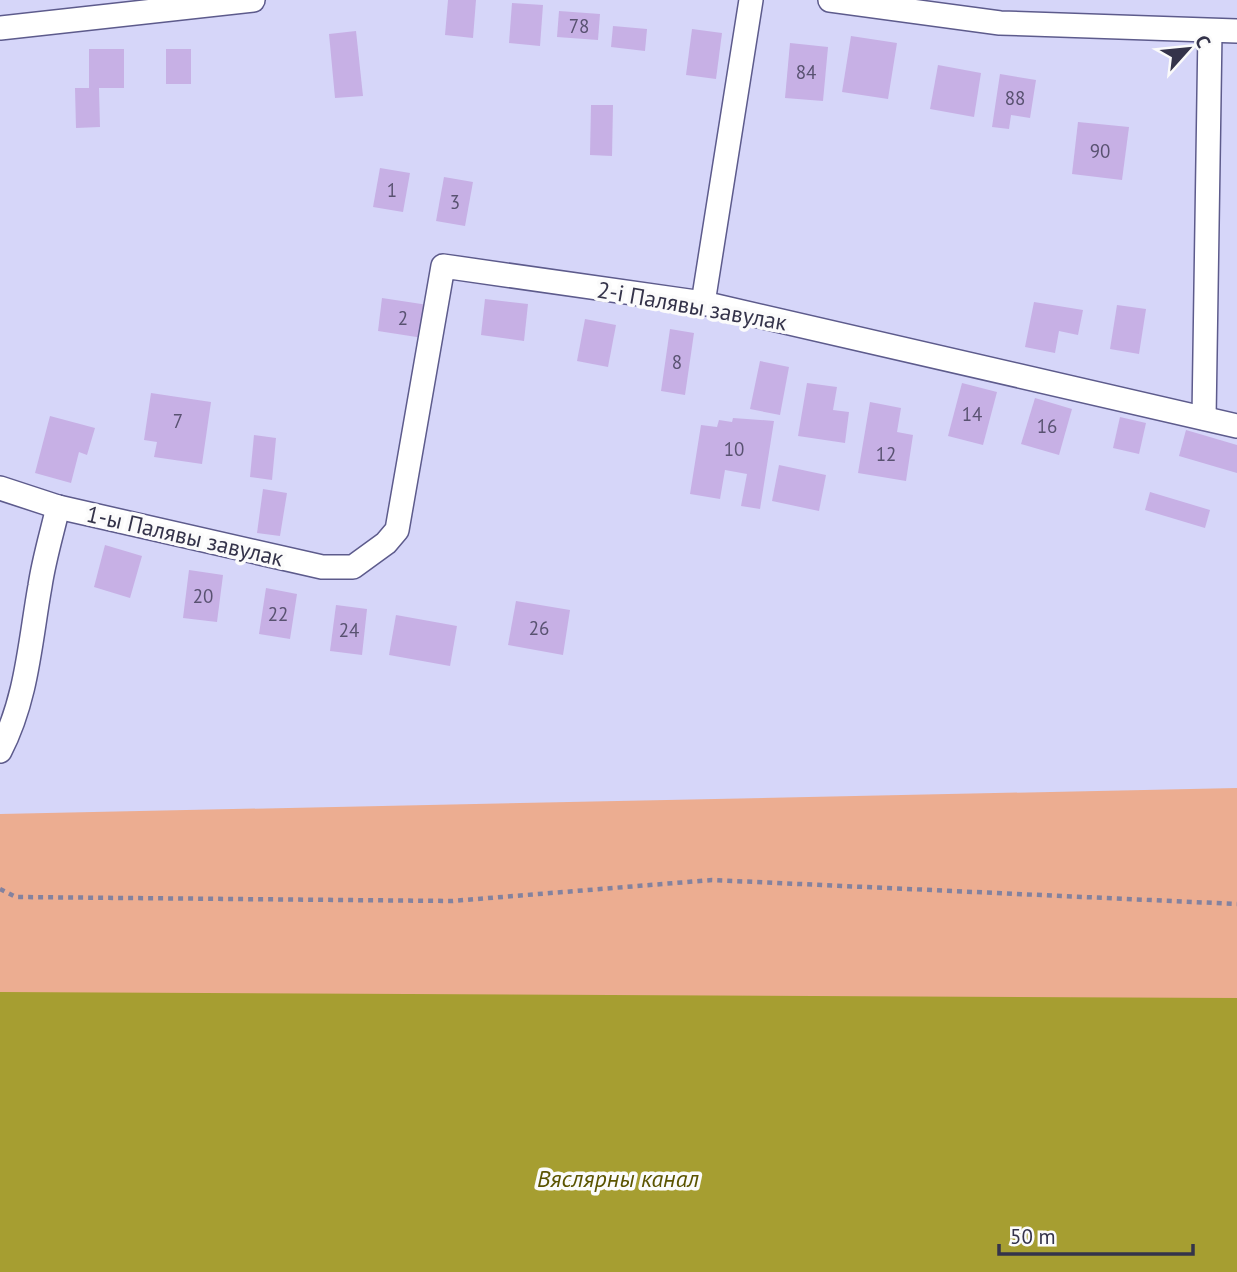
<svg xmlns="http://www.w3.org/2000/svg" width="1237" height="1272" font-family="'PT Sans',sans-serif">
<rect width="100%" height="100%" fill="#d6d6f9"/>
<polygon fill="#ecad91" points="1237,788 1237,1272 0,1272 0,814"/>
<polygon fill="#a69e31" points="0,992 1237,998 1237,1272 0,1272"/>
<g fill="#c7b0e5">
<polygon points="448,0 476,0 473,38 445,35"/>
<polygon points="512,3 543,5 540,46 509,43"/>
<polygon points="559,11 600,14 598,40 557,37"/>
<polygon points="613,26 647,29 645,51 611,47"/>
<polygon points="692,29 722,33 716,79 686,75"/>
<polygon points="356,31 363,96 335,98 329,34"/>
<polygon points="851,36 897,43 888,99 842,92"/>
<polygon points="790,43 828,47 823,101 785,98"/>
<polygon points="89,49 124,49 124,88 99,88 100,127 76,128 75,88 89,88"/>
<rect x="166" y="49" width="25" height="35"/>
<polygon points="938,65 981,73 974,117 930,109"/>
<polygon points="1000,74 1036,80 1030,118 1011,115 1009,129 992,127"/>
<polygon points="591,105 613,105 612,156 590,155"/>
<polygon points="1078,122 1129,127 1122,180 1072,174"/>
<polygon points="380,168 410,173 403,212 373,207"/>
<polygon points="444,177 473,182 465,226 436,221"/>
<polygon points="382,298 428,305 423,338 378,331"/>
<polygon points="485,299 528,304 524,341 481,335"/>
<polygon points="1034,302 1083,310 1078,335 1059,331 1055,353 1025,347"/>
<polygon points="1117,305 1146,309 1139,354 1110,349"/>
<polygon points="585,319 616,325 608,367 577,361"/>
<polygon points="670,329 694,333 685,395 661,391"/>
<polygon points="760,361 789,367 780,415 750,409"/>
<polygon points="807,383 837,387 833,410 849,412 845,443 798,436"/>
<polygon points="962,383 997,392 983,445 948,436"/>
<polygon points="151,393 211,402 202,464 154,457 157,442 144,440"/>
<polygon points="1035,398 1072,409 1059,455 1021,444"/>
<polygon points="870,402 901,408 897,432 913,435 906,481 858,473"/>
<polygon points="50,416 95,428 87,455 79,452 71,483 35,473"/>
<polygon points="1120,417 1146,423 1139,454 1113,448"/>
<polygon points="733,418 774,421 760,509 741,506 747,474 725,470 720,499 690,494 701,425 717,427 719,420 732,422"/>
<polygon points="1186,430 1237,445 1237,473 1179,456"/>
<polygon points="254,435 276,438 272,480 250,477"/>
<polygon points="779,465 826,475 819,511 772,501"/>
<polygon points="263,489 287,493 280,536 257,533"/>
<polygon points="1150,492 1210,510 1205,528 1145,510"/>
<polygon points="105,545 142,556 130,598 94,587"/>
<polygon points="189,570 223,575 217,622 183,618"/>
<polygon points="266,588 297,594 290,639 259,634"/>
<polygon points="516,601 570,610 563,655 508,645"/>
<polygon points="336,605 367,609 362,655 330,651"/>
<polygon points="396,615 457,626 450,666 389,655"/>
</g>
<g fill="none" stroke-linecap="round" stroke-linejoin="round">
<defs>
<g id="street">
<polyline points="830,0 1000,23 1237,31"/>
<polyline points="0,28 253,0"/>
<polyline points="703,303 751,0"/>
<polyline points="1204,418 1210,31"/>
<polyline points="0,488 58,507 322,567 353,567 386,543 397,530 443,266 703,303 1237,426"/>
<path d="M0,751C27,699 30,642 40,586C44,559 52,533 58,507"/>
</g>
</defs>
<use href="#street" stroke="#5d5b8c" stroke-width="26"/>
<polyline stroke="#83829f" stroke-width="4.5" stroke-dasharray="5 5" stroke-linecap="butt" points="0,889 16,897 452,901 712,880 1237,904"/>
<use href="#street" stroke="#fff" stroke-width="23"/>
</g>
<g text-anchor="middle" stroke-width="7" stroke-linejoin="round" paint-order="stroke">
<g font-size="19" fill="#595271">
<text x="579" y="33">78</text>
<text x="806" y="79">84</text>
<text x="1015" y="105">88</text>
<text x="1100" y="158">90</text>
<text x="392" y="197">1</text>
<text x="455" y="209">3</text>
<text x="403" y="325">2</text>
<text x="677" y="369">8</text>
<text x="972" y="421">14</text>
<text x="178" y="428">7</text>
<text x="1047" y="433">16</text>
<text x="734" y="456">10</text>
<text x="886" y="461">12</text>
<text x="203" y="603">20</text>
<text x="278" y="621">22</text>
<text x="539" y="635">26</text>
<text x="349" y="637">24</text>
</g>
<g font-size="23" fill="#34334a" stroke="#fbfbfb">
<text transform="translate(692 306) rotate(10)" y="8">2-і Палявы завулак</text>
<text transform="translate(185 536) rotate(13)" y="8">1-ы Палявы завулак</text>
</g>
<g font-size="24" font-style="italic" fill="#5b5400" stroke="#fbfbfb">
<text x="618" y="1187">Вяслярны канал</text>
</g>
</g>
<g transform="translate(1188 49) rotate(63)" stroke="#fbfbfb" stroke-width="5" paint-order="stroke">
<path d="M0-5L12 26L0 18L-12 26Z" fill="#34334a"/>
<text y="-10" font-size="19" font-weight="bold" text-anchor="middle" fill="#34334a">С</text>
</g>
<path d="M999 1244v10h194v-10" fill="none" stroke="#34334a" stroke-width="3.5"/>
<text x="1010" y="1244" font-size="21" fill="#34334a" stroke="#fbfbfb" stroke-width="5" paint-order="stroke">50 m</text>
</svg>
